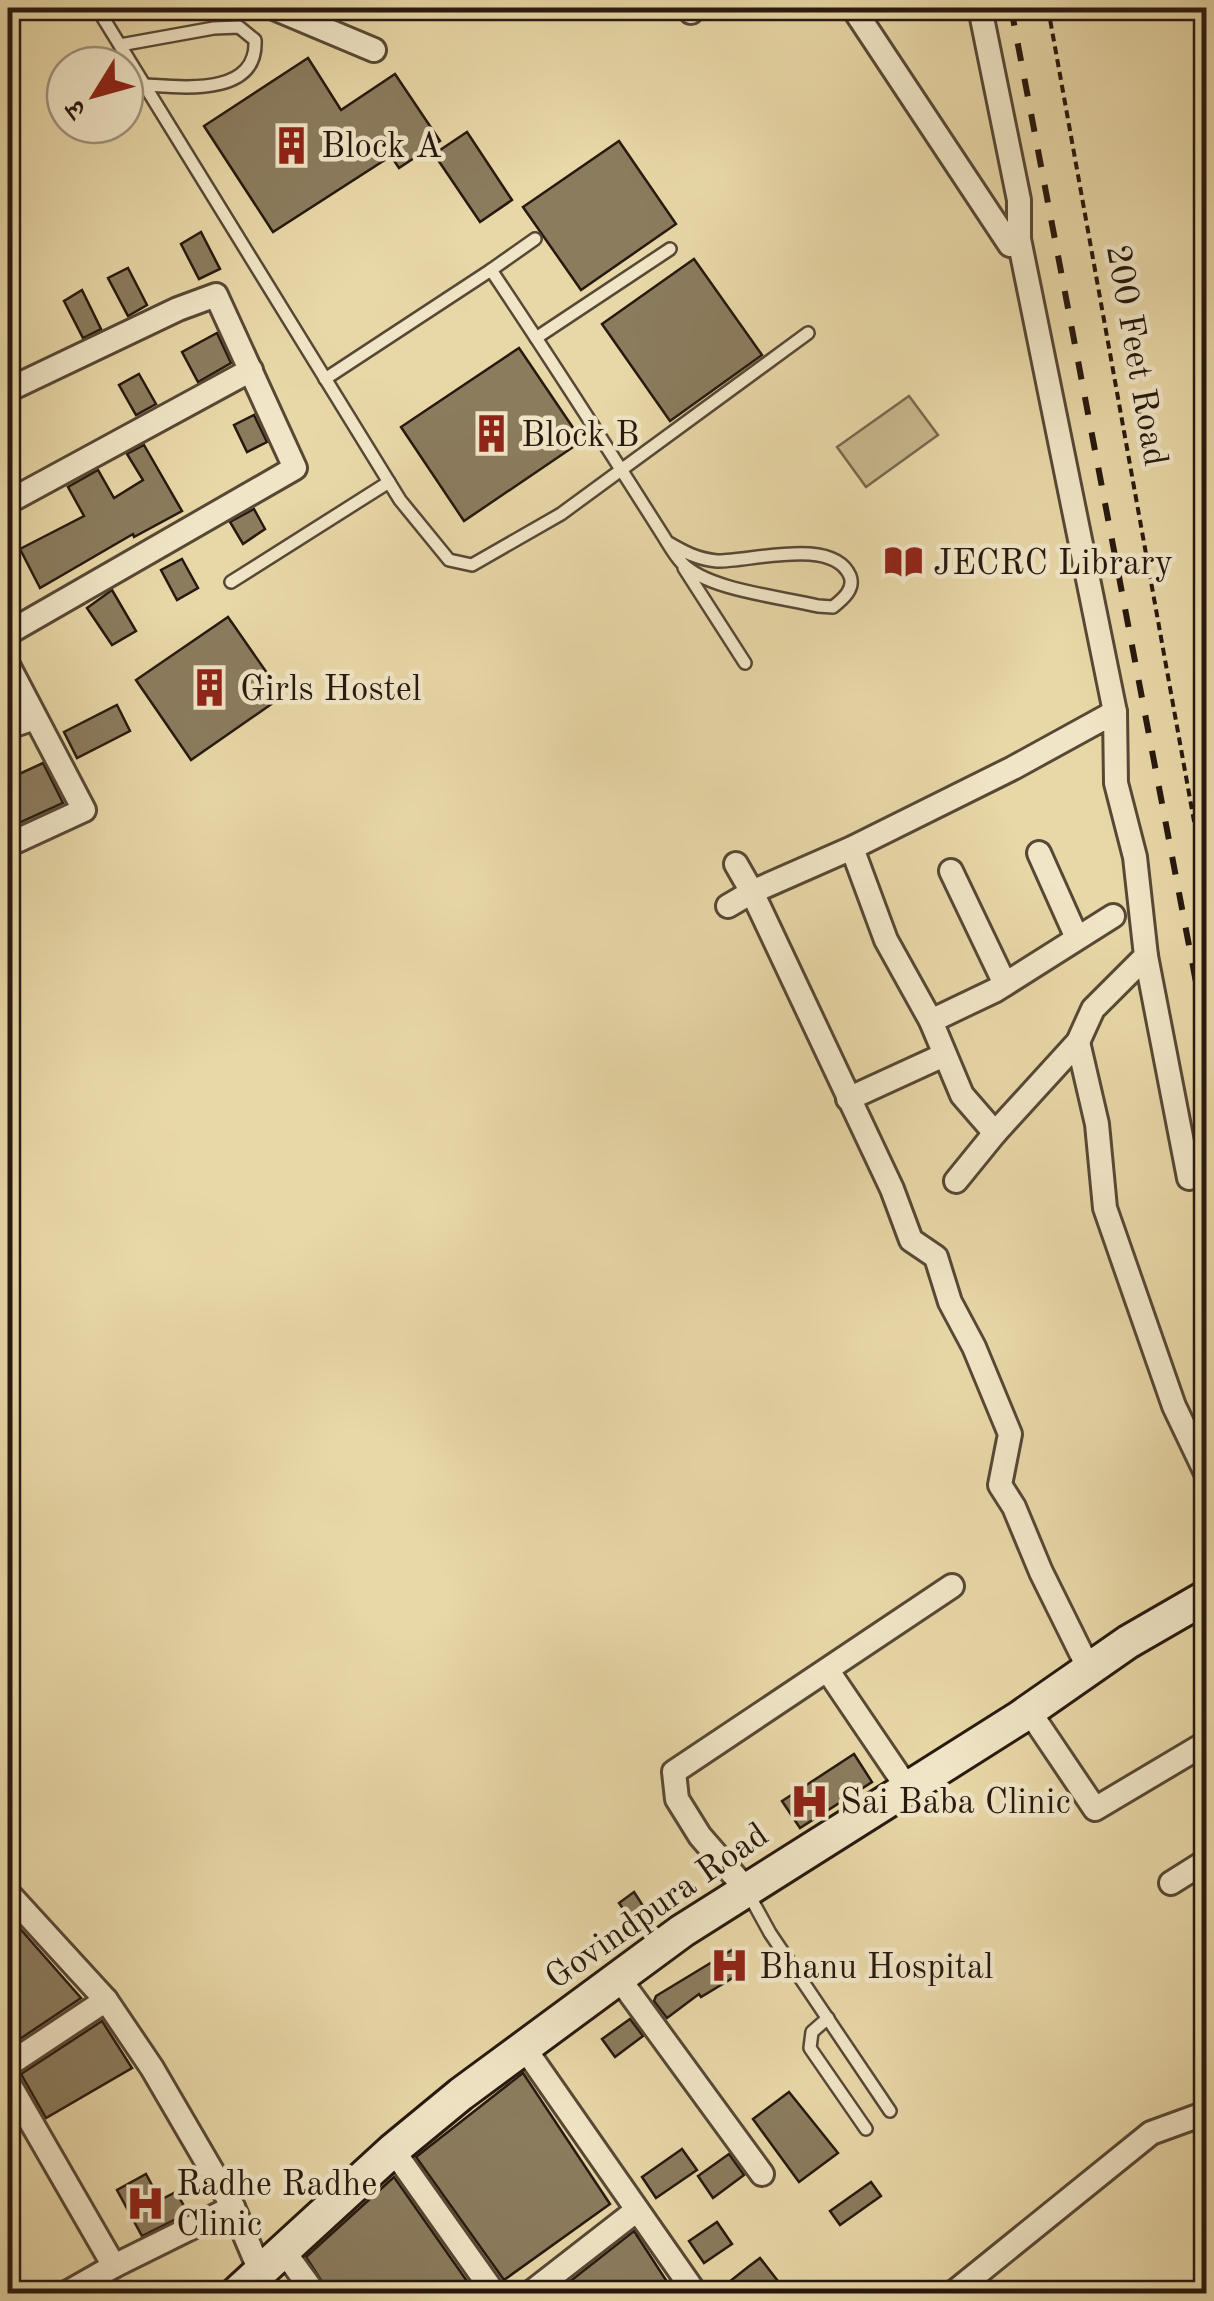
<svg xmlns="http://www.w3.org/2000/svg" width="1214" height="2301" font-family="'Old Standard TT','Noto Serif Devanagari',serif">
<rect width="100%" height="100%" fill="#e8d7a7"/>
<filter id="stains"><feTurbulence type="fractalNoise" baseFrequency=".002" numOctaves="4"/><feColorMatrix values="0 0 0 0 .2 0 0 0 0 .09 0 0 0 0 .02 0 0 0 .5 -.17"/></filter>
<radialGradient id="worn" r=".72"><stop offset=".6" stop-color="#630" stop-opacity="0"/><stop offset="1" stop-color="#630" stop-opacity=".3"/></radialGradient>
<polygon fill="#c7b78d" stroke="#77684e" stroke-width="2.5" points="909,396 938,435 866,487 837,447"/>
<g fill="#8b7c5e" stroke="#27190f" stroke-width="2.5">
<polygon points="308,58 341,110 395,74 440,141 399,168 391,156 273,232 204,126"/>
<polygon points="467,132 512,200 480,222 434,154"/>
<polygon points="619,141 676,224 581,290 523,207"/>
<polygon points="201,232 220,269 199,279 181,244"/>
<polygon points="694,259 762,355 670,421 602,324"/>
<polygon points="128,268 147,305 128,316 108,278"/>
<polygon points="82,290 101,329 83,338 64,301"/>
<polygon points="217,333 231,363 198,382 182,352"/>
<polygon points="519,348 582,441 464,521 401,427"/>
<polygon points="139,374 156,404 136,415 119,385"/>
<polygon points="254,415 267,442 247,452 234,425"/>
<polygon points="144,445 182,511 134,537 133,534 40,588 20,549 84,516 68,487 98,470 114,498 143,480 127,454"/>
<polygon points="254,509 265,529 243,544 230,522"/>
<polygon points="182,559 198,588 177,600 161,570"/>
<polygon points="112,590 136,631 112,645 87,608"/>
<polygon points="228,617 283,696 191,760 136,680"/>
<polygon points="117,705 130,731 77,758 64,732"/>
<polygon points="43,763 63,803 8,828 8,779"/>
<polygon points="854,1754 872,1782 800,1828 782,1801"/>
<polygon points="634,1892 645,1909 631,1920 619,1903"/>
<polygon points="8,1915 81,1998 8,2047"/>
<polygon points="732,1950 744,1971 701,1997 699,1994 667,2018 654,2001 656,1996"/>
<polygon points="630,2019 643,2036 615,2057 602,2039"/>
<polygon points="102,2021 132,2068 46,2118 21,2074"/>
<polygon points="523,2073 610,2204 504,2280 416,2157"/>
<polygon points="789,2092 838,2153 799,2182 753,2119"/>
<polygon points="682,2149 697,2170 656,2198 642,2177"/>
<polygon points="729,2154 744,2175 713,2198 698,2176"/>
<polygon points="146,2174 160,2200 176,2192 188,2213 142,2236 117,2190"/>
<polygon points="394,2177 476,2294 330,2294 306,2257"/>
<polygon points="871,2182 881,2196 840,2225 830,2211"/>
<polygon points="717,2222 732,2244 704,2263 689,2241"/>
<polygon points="634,2231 675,2294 554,2294"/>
<polygon points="760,2258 788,2294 714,2294 748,2267"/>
</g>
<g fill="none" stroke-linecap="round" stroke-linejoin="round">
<defs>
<g id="lane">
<polyline points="97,8 400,500 449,560 472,565 561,514 808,333"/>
<path d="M120,45L214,28L239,27L255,40C258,97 181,87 145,85"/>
<polyline points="491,270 535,239"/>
<polyline points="536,338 670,249"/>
<path d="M325,379L491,270C550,358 607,447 664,537C669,545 675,556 682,563C707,590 782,597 818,606L833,607C843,599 855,589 850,576C833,536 749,562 717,561C697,559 684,552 667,542"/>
<polyline points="684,568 745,663"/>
<polyline points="231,582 389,482"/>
<polyline points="748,1893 770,1933 890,2111"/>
<polyline points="828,2018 812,2032 810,2048 866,2129"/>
</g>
<g id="street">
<polyline points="274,8 374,50"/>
<polyline points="688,8 691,12"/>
<polyline points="853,8 1010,245 1019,239 1019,200 980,8"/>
<polyline points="1019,239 1115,712"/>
<polyline points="8,390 178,309 216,295 295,468 8,633"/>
<polyline points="8,502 251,370"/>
<polyline points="8,665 84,810 8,845"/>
<polyline points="8,727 35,718"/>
<polyline points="852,848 886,940 931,1021 962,1095 995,1133 1078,1042 1093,1009 1146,956 1135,857 1116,783 1115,712 1013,768 852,848 752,892 892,1189 911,1240 936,1257 950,1302 974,1347 1010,1434 1000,1485 1014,1507 1041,1572 1089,1669"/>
<polyline points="1039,853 1077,938"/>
<polyline points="951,871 1005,984"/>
<polyline points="728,906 752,892 736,864"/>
<polyline points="1146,956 1189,1178"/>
<polyline points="931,1021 996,990 1113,916"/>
<polyline points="1078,1042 1097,1124 1105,1208 1174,1406 1206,1473"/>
<polyline points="848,1099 944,1055"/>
<polyline points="956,1181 995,1133"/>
<polyline points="828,1671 908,1789"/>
<polyline points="1029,1711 1095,1809 1206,1743"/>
<polyline points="1171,1883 1206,1861"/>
<polyline points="746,1889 700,1836 677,1799 674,1772 952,1586"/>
<polyline points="8,1893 106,2000 152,2068 233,2207 260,2271"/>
<polyline points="618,1977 762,2174"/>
<polyline points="523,2046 696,2294"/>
<polyline points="8,2065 106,2000"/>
<polyline points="8,2082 114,2266 233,2207"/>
<polyline points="393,2150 495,2294"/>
<polyline points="283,2250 315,2294"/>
<polyline points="65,2294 114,2266"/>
<polyline points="529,2294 637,2210"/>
<polyline points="952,2294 1151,2133 1206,2113"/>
</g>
<polyline id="secondary" points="236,2294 393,2150 461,2094 682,1931 1019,1718 1128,1642 1206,1597"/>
</defs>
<use href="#lane" stroke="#574835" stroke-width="16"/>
<use href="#street" stroke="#574835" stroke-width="28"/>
<use href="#secondary" stroke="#27190f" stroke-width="38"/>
<polyline stroke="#27190f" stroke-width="4" stroke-dasharray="8 5" stroke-linecap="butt" points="1048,8 1206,888"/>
<use href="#lane" stroke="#f0e5c6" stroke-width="11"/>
<use href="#street" stroke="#f0e5c6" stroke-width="22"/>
<use href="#secondary" stroke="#f0e5c6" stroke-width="32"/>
<polyline stroke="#27190f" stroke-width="6" stroke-dasharray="18 18" stroke-linecap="butt" points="1011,8 1206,1035"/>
</g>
<defs>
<symbol id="building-bare" viewBox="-9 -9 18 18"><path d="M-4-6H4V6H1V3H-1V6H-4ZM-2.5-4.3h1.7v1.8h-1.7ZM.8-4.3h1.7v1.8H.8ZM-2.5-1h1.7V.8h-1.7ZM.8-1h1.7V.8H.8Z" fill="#8f2418" stroke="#f0e5c6" stroke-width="2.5" paint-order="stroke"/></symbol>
<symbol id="library-bare" viewBox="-9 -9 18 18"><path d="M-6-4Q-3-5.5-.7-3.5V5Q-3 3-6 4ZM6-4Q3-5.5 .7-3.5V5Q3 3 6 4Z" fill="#8f2418" stroke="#f0e5c6" stroke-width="2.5" paint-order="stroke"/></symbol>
<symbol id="hospital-bare" viewBox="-9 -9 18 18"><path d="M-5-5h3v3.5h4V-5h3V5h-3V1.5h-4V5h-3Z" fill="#8f2418" stroke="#f0e5c6" stroke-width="2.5" paint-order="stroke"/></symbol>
</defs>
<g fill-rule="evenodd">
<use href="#building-bare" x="264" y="118" width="55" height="55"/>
<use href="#building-bare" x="464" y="406" width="55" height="55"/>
<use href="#library-bare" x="876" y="534" width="55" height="55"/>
<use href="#building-bare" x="182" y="660" width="55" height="55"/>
<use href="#hospital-bare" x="782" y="1774" width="55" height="55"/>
<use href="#hospital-bare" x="702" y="1938" width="55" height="55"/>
<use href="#hospital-bare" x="118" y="2176" width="55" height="55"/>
</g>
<g text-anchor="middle" stroke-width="9" stroke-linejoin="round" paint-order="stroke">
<g font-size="35" fill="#27190f" stroke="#f0e5c6" text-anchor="start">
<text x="321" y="157">Block A</text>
<text x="521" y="446">Block B</text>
<text x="933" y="574">JECRC Library</text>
<text x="240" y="700">Girls Hostel</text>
<text x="840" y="1813">Sai Baba Clinic</text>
<text x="759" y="1978">Bhanu Hospital</text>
<text x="176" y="2195">Radhe Radhe<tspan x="176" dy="40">Clinic</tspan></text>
</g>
<g font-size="35" fill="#27190f" stroke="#f0e5c6">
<text transform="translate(1138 355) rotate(80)" y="12">200 Feet Road</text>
<text transform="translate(656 1905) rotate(-35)" y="12">Govindpura Road</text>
</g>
</g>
<rect width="1214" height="2301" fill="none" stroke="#e8d7a7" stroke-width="40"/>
<rect x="10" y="10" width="1194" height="2281" fill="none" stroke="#27190f" stroke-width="5"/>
<rect x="20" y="20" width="1174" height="2261" fill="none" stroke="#27190f" stroke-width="2.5"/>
<g transform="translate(95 95) rotate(233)"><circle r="48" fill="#f0e5c6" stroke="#a0937d" stroke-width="2.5"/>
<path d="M0-8L18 38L0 25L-18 38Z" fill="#8f2418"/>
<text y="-15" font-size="28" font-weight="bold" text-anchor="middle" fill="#27190f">उ</text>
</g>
<rect width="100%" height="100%" filter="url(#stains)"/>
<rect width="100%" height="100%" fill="url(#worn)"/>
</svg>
